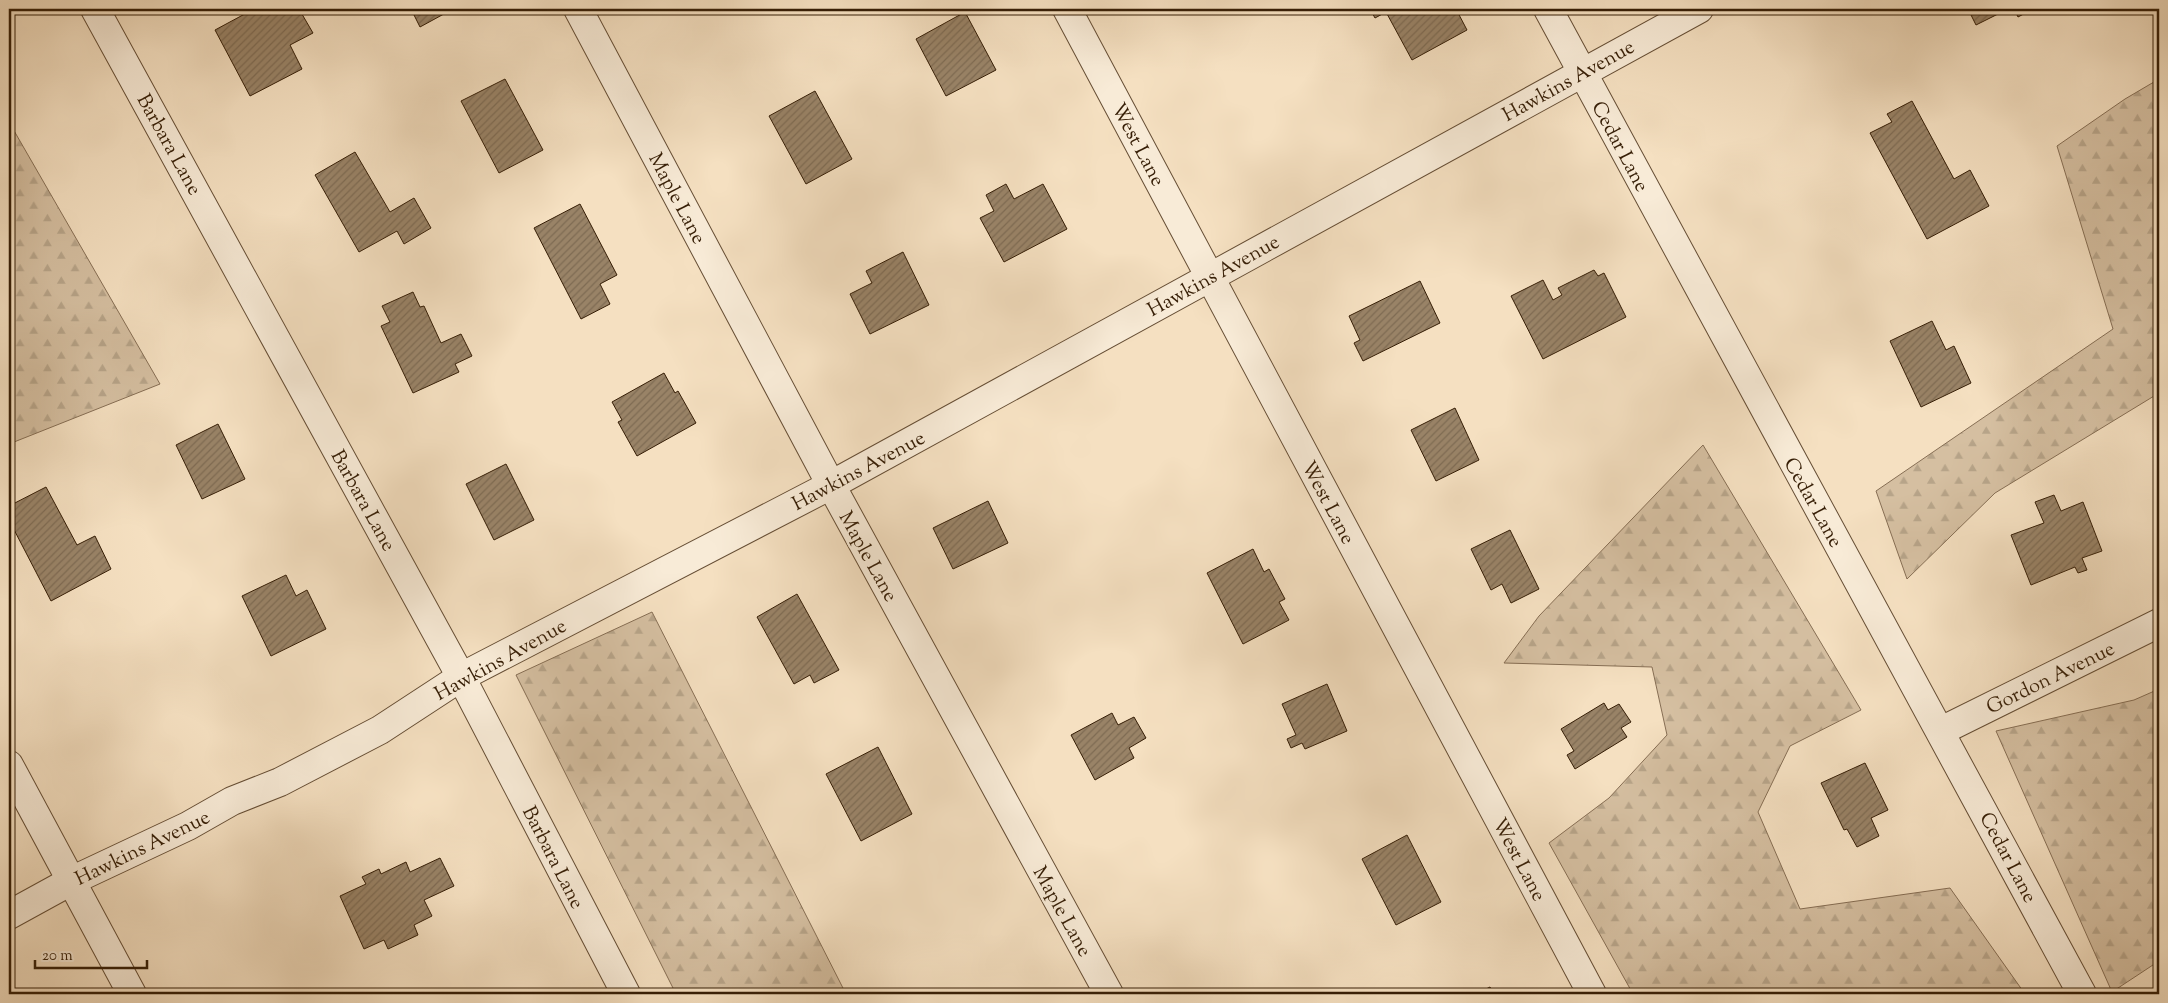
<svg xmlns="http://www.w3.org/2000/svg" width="2168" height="1003" font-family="'Sorts Mill Goudy',serif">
<defs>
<pattern id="forest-firs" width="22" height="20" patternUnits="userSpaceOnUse" patternTransform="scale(1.25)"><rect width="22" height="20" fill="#d5bfa1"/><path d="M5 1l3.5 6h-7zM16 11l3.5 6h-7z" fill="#b7a489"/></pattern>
<pattern id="building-hatch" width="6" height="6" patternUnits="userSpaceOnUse" patternTransform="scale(1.25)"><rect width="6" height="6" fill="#998367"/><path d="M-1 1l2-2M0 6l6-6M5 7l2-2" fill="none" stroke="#7e6b53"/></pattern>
</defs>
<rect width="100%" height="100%" fill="#f5e0c1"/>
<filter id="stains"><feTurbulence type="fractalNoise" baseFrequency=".004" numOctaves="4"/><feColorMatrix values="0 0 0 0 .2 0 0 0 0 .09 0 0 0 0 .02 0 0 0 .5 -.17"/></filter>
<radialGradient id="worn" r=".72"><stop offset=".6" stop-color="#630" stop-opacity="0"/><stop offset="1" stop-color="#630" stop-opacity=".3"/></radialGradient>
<g fill="url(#forest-firs)" stroke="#866e54">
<polygon points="2159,79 2159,393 1995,493 1907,579 1876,491 2113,329 2057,146 2125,99"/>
<polygon points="9,122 160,384 9,444"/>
<polygon points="1703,445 1861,710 1790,746 1758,812 1800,909 1950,888 2025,994 1633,994 1549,843 1609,798 1667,735 1652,667 1504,663 1539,616"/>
<polygon points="652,612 846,994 676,994 516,675"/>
<polygon points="2159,689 2159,961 2112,992 1996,731 2134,700"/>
</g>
<g fill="url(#building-hatch)" stroke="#361e06">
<polygon points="254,9 299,9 313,33 290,45 302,69 250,96 215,30"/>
<polygon points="411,9 453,9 420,27"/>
<polygon points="1370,9 1456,9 1467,30 1412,60 1386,12 1375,18"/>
<polygon points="1968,9 2008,9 1976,25"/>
<polygon points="2014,9 2033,9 2018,17"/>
<polygon points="965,12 996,70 946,96 916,39"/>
<polygon points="505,79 543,150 499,173 461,101"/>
<polygon points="815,91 852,159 806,184 769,116"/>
<polygon points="1912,101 1954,179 1970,170 1989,206 1927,239 1870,133 1892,122 1887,114"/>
<polygon points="355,152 390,212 414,198 431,228 404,244 397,231 359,252 315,175"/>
<polygon points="1006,184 1014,199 1043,184 1067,229 1004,262 980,218 994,211 986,195"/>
<polygon points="580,204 617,275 600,284 610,304 581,319 534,228"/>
<polygon points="903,252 929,305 870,334 850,294 872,283 866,271"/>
<polygon points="1594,270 1598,276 1604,273 1626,317 1543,359 1511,296 1543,280 1553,300 1562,295 1558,288"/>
<polygon points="1420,281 1440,323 1363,361 1354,343 1360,340 1349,316"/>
<polygon points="413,292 420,307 424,306 441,343 461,334 472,356 455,364 459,372 413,393 381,326 390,322 382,306"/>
<polygon points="1932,321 1946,350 1954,346 1971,383 1921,407 1890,341"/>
<polygon points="664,373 675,393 678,391 696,423 637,456 618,422 622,420 612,402"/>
<polygon points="1455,408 1479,460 1436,481 1411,430"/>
<polygon points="218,424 245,479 202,499 176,445"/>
<polygon points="506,464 534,520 494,540 466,484"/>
<polygon points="46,487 77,545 95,536 111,569 51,601 9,520 9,506"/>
<polygon points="2054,495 2061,511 2083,502 2102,551 2082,558 2087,570 2078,573 2075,567 2031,585 2011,535 2044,523 2035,502"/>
<polygon points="988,501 1008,543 953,569 933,528"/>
<polygon points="1510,530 1539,589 1511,603 1502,584 1491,590 1471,549"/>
<polygon points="1253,549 1264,572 1269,569 1285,599 1279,602 1289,620 1243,644 1207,573"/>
<polygon points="286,575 296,596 307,590 326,629 271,656 242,596"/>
<polygon points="797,594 839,670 814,683 810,675 794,684 757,617"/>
<polygon points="1327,684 1347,731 1305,749 1302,743 1291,748 1287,739 1296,735 1282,704"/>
<polygon points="1604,703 1608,710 1619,704 1631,722 1621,728 1627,737 1575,769 1567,755 1574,751 1561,729"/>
<polygon points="1112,713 1118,725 1134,717 1146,738 1129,748 1134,758 1095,780 1071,735"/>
<polygon points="878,747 912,814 861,841 826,774"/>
<polygon points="1865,763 1888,810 1871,818 1879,836 1857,847 1847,829 1844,830 1821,783"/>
<polygon points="1407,835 1441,902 1396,925 1362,859"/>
<polygon points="440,858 454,886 424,900 432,916 414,925 418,935 388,949 384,940 364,949 340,896 366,884 362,877 379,869 381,874 406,862 410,872"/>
<polygon points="1490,987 1494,994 1476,994"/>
</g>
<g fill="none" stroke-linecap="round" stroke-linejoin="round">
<defs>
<g id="minor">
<polyline points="95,9 461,677 626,994"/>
<polyline points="578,9 831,485 1109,994"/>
<polyline points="1067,9 1592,994"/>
<polyline points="1548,9 2082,994"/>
<polyline points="1941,731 2159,623"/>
<polyline points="9,765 132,994"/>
<polyline points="9,915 71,881 188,826 232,801 280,782 380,730 461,677 831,485 1699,9"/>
</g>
</defs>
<use href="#minor" stroke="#664e35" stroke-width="30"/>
<use href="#minor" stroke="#f8ebd7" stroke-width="28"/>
</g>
<g text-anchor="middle" stroke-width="4.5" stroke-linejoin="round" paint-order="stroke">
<g font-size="20" fill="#361e06" stroke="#f8ebd7">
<text transform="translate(1568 80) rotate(-29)" y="7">Hawkins Avenue</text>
<text transform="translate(170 144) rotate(61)" y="7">Barbara Lane</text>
<text transform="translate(1139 144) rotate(62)" y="7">West Lane</text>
<text transform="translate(1621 146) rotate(62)" y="7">Cedar Lane</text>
<text transform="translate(678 198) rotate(62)" y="7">Maple Lane</text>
<text transform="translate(1213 275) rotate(-29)" y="7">Hawkins Avenue</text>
<text transform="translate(858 470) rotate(-28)" y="7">Hawkins Avenue</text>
<text transform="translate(364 500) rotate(61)" y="7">Barbara Lane</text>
<text transform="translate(1329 502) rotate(62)" y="7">West Lane</text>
<text transform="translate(1814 502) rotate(61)" y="7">Cedar Lane</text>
<text transform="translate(869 556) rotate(61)" y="7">Maple Lane</text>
<text transform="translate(500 659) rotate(-29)" y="7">Hawkins Avenue</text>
<text transform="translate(2050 677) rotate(-26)" y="7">Gordon Avenue</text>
<text transform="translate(142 847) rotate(-26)" y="7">Hawkins Avenue</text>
<text transform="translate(554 857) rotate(63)" y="7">Barbara Lane</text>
<text transform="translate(2009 857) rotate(62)" y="7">Cedar Lane</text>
<text transform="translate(1520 859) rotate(62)" y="7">West Lane</text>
<text transform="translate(1063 911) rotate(61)" y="7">Maple Lane</text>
</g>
</g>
<rect width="2168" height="1003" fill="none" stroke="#f5e0c1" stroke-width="30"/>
<rect x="10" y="10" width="2148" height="983" fill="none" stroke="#361e06" stroke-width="2.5"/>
<rect x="15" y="15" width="2138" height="973" fill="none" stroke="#361e06"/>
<path d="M35 960v8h112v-8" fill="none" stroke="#361e06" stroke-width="2.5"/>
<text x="42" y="960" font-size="15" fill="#361e06" stroke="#f8ebd7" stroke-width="4" paint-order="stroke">20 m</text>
<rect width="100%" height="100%" filter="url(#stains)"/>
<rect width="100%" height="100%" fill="url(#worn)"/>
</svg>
